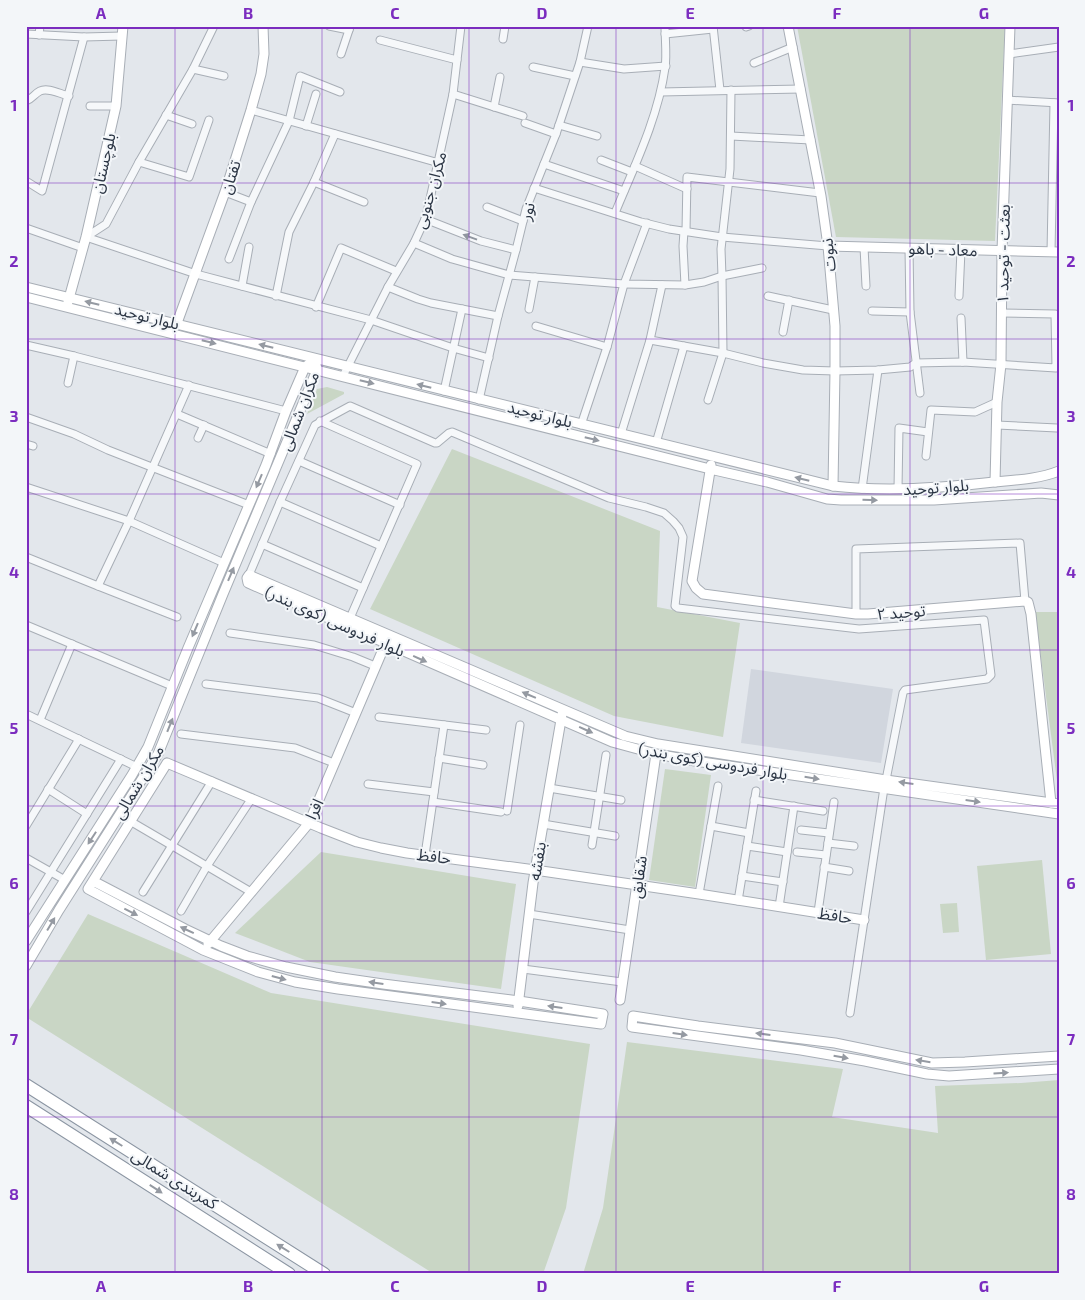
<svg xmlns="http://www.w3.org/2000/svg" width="1085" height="1300" font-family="'Exo 2','Noto Sans Arabic',sans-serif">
<rect width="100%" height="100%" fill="#e3e7ec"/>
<polygon fill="#d1d6de" points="751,669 893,689 881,763 741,743"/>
<g fill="#c9d6c5">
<polygon points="797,26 1005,26 995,241 836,237"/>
<polygon points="322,388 327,387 344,392 344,394 307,414 316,392 317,389"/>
<polygon points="452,449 660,531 657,607 740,623 723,737 614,716 370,609"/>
<polygon points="1035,612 1059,612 1059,796"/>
<polygon points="665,769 711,775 695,887 649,880"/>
<polygon points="321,852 516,884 501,989 310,962 235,933"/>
<polygon points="1042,860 1051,954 986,960 977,866"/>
<polygon points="957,903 959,932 943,933 940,904"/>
<polygon points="88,914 271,993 590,1044 566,1208 543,1274 434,1274 26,1017 26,1015"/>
<polygon points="627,1042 843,1069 832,1117 938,1133 935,1086 1021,1083 1059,1080 1059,1274 583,1274 603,1208"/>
</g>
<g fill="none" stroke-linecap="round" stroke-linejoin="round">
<defs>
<g id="street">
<polyline points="329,26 349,30 350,27"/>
<polyline points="713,26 720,90"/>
<polyline points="746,27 749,26"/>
<polyline points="26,34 84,37 122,36"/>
<polyline points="665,34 713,29"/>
<polyline points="39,35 40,26"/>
<polyline points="503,39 505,26"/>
<polyline points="380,40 457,60"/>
<polyline points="341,54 349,30"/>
<polyline points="1009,54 1059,47"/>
<polyline points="580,62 624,69 666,66"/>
<polyline points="754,63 793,47"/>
<polyline points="533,67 575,76"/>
<polyline points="193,69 224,76"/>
<polyline points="661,92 801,89"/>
<polyline points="453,94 523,116"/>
<polyline points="1007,100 1059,103"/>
<path d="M26,101C32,99 34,94 40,91C48,87 60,94 69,96"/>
<polyline points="90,106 116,106"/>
<polyline points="494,107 500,77"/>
<polyline points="251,110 439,163"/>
<polyline points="166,115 192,124"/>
<polyline points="525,123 556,134"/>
<polyline points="559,125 597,136"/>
<polyline points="306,126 316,94"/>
<polyline points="335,134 314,182 364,202"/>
<polyline points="731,136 811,140"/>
<polyline points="601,160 632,172"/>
<polyline points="139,162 189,177 209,120"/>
<polyline points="544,164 624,191"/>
<polyline points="635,166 687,189"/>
<polyline points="26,181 42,191 84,37"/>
<polyline points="534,188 641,222 669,229 722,237 828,246"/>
<polyline points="225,192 251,202 289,121 300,76 340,92"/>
<polyline points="487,207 523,221"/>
<path d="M615,213C634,167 658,118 665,68C667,55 665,40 665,26"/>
<polyline points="425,219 481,241 516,250"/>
<polyline points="26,228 83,248"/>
<polyline points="684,231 683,246 685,285"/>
<polyline points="686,231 687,177 820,193"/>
<polyline points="86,237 196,274 371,320 453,348 489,358"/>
<polyline points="86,237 106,224 139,162 193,69 214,26"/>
<polyline points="414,243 452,259 509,275 624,284 685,285 704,282 722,276 762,268"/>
<polyline points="864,247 866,286"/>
<polyline points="909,248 910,312 920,393"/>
<polyline points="1051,252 1054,103"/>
<polyline points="229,259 251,202"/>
<polyline points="242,286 249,247"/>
<polyline points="388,287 418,299 431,303 498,316"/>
<polyline points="276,296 289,232 314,182"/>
<polyline points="768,296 833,310"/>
<polyline points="959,296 961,250"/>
<polyline points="316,307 341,248 396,271"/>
<polyline points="529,309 535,277"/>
<polyline points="872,311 910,312"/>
<polyline points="961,318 963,362"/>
<polyline points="536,326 607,347"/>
<polyline points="783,332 789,300"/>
<polyline points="650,340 723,353 763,363 803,370 835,371 878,370 910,367 916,363 963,362 1056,368 1055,314 1001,313"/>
<polyline points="26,345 74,356 286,411"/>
<polyline points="343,376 388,287 414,243 426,217 453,94 461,26"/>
<polyline points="68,383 74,356"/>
<polyline points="444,391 462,309"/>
<polyline points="479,400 498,316 516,250 526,209 556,134 580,62 588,26"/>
<polyline points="708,400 723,353 722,276 721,249 730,169 731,90"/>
<polyline points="177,414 271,454"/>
<polyline points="26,417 74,434 108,450 249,505"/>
<polyline points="320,421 417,464 350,618"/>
<polyline points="581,425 607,347 624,284 647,223"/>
<polyline points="997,425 1057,428"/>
<polyline points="621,434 650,340 662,285"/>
<polyline points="198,438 204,425"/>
<polyline points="656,443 684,346"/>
<polyline points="26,444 33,446"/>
<polyline points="926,456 931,410 975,412 997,402"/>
<polyline points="299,461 400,505"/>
<polyline points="26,487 129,521 224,563"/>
<polyline points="862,489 878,370"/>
<polyline points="898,489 899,428 928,432"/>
<polyline points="280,502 381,546"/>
<polyline points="262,544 363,588"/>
<polyline points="26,557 98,586 177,617"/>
<polyline points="249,575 280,502 315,425 350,406 435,443 437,443 449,433 452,432 609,498 646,507 664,513 673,521 679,528 683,537 675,606 678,608 859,629 984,620 991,675 987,679 905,690 903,693 886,780"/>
<polyline points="98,586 129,521 189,385"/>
<polyline points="856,614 856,549 1020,543 1025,601"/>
<polyline points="26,625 172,686"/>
<polyline points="230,633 314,645 353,657 375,666"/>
<polyline points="206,684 318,698 356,713"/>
<polyline points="26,714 137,767"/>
<polyline points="379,717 486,730"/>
<polyline points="40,720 72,644"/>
<polyline points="181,734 295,748 334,763"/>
<polyline points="439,758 483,765"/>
<polyline points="368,784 434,792"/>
<polyline points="549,788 621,800"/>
<polyline points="48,789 87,814"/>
<polyline points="754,800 823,811"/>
<polyline points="433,802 501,812"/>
<polyline points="507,811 520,725"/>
<polyline points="130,821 251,892"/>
<polyline points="543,824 615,836"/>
<polyline points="26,826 79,739"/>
<polyline points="711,826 749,833"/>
<polyline points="801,830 829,833"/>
<polyline points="828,843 854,846"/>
<polyline points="592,845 606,755"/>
<polyline points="747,846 787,852"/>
<polyline points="797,852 826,855"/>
<polyline points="425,855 444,725"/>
<polyline points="26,858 65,880"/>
<polyline points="824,867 849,871"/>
<polyline points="742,876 783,882"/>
<polyline points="143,892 212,781"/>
<polyline points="699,894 718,786"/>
<polyline points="738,901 756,791"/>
<polyline points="779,907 794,806"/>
<polyline points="181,911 207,866 252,798"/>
<polyline points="26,912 121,759"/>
<polyline points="818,912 834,802"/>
<polyline points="529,914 630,930"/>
<polyline points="523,969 622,982"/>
<polyline points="850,1013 884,788"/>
</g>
<g id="secondary">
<polyline points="788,26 821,196 828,246 835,326 835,371 833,486"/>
<polyline points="828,246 1059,252"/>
<path d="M26,287L833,486C887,492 940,488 994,482C1016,480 1039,479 1059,471"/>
<polyline points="26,297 710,469 767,482 827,499 841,500 934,500 1041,493 1059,495"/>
<polyline points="68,302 86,237 116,106 123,26"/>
<polyline points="177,323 225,192 251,110 261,74 264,54 263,26"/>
<polyline points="711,465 692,581 696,588 703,594 856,614 868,614 1025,601 1028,602 1031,614 1051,803"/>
<polyline points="995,482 997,402 1001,364 1002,251 1010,26"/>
<polyline points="1059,804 886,780 658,744 625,736 249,575 247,578 248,583 612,742 656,754 695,761 1059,814"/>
<polyline points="93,881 185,929 221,946 247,956 286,967 335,977 383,984 519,1001 603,1014 601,1024 338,989 295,982 258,972 203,950 88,889 167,763 321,828 357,842 381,848 407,853 535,870 699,894 864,920"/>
<polyline points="26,941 132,775 148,747 188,648 266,465 286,411 305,367 315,359 317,370 223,594 158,754 59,910 26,966"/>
<polyline points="208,944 309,823 387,640"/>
<polyline points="620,1000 656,754"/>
<polyline points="518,1006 533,883 562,714"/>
<polyline points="1059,1056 965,1062 932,1063 835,1043 698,1026 633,1016 632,1027 801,1050 865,1061 927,1074 949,1076 1059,1069"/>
</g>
<g id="highway">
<polyline points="26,1085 324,1274"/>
<polyline points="26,1106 289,1274"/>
</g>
</defs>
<use href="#street" stroke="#a8aeb6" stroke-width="9"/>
<use href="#secondary" stroke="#a8aeb6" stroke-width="11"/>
<use href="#highway" stroke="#8b95a2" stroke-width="14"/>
<use href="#street" stroke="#f6f8fa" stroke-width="7"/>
<use href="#secondary" stroke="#fff" stroke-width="9"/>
<use href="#highway" stroke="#fff" stroke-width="12"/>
</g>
<defs><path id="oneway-solid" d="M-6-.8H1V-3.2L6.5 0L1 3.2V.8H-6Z" transform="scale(1.25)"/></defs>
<use fill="#90969f" href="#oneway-solid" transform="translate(470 237) rotate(-160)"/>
<g fill="#959aa2">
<use href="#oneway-solid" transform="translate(92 303) rotate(-166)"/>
<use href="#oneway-solid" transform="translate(209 342) rotate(14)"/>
<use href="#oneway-solid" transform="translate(266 346) rotate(-166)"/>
<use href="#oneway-solid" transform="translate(367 382) rotate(14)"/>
<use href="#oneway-solid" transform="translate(424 386) rotate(-166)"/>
<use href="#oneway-solid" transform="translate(592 439) rotate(14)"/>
<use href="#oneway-solid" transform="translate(802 479) rotate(-166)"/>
<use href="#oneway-solid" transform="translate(259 481) rotate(113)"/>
<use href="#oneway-solid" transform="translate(870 500) rotate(1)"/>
<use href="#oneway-solid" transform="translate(231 574) rotate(-67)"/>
<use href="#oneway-solid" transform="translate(195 630) rotate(113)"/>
<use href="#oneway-solid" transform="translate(420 659) rotate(24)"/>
<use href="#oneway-solid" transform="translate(529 695) rotate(-157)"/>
<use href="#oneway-solid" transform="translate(170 725) rotate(-68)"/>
<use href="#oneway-solid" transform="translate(586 730) rotate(24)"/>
<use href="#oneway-solid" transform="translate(812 778) rotate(9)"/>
<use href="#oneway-solid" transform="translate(906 783) rotate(-172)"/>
<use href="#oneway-solid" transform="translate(973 801) rotate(8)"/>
<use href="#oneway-solid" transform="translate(92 838) rotate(123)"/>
<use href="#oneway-solid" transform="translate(131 912) rotate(27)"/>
<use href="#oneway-solid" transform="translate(51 924) rotate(-59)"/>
<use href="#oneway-solid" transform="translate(187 930) rotate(-155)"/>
<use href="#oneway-solid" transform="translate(279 978) rotate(15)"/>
<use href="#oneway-solid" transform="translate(376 983) rotate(-172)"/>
<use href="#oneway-solid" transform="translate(439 1003) rotate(8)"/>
<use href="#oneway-solid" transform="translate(555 1007) rotate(-172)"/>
<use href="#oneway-solid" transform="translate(680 1034) rotate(8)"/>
<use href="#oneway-solid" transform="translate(763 1034) rotate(-173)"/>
<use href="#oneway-solid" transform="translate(841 1057) rotate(10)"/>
<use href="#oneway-solid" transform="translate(923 1061) rotate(-171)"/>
<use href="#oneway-solid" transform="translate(1001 1073) rotate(-3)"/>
<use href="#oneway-solid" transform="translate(116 1142) rotate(-148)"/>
<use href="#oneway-solid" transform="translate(156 1189) rotate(33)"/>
<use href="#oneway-solid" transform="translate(283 1248) rotate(-148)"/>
</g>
<path fill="none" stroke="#7b2cbf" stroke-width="1" stroke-opacity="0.55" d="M175,26V1274M322,26V1274M469,26V1274M616,26V1274M763,26V1274M910,26V1274M26,183H1059M26,339H1059M26,494H1059M26,650H1059M26,806H1059M26,961H1059M26,1117H1059"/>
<g text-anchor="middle" stroke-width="4" stroke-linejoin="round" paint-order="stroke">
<g font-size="16" fill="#2b3544" stroke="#f3f6f9">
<text transform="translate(103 163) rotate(-77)" y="6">بلوچستان</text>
<text transform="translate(230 177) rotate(-72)" y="6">تفتان</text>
<text transform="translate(430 190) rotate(-74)" y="6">مکران جنوبی</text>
<text transform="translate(527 211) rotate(-73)" y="6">نور</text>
<text transform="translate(943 249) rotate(2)" y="6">معاد - باهو</text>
<text transform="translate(1003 254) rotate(-89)" y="6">بعثت - توحید ۱</text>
<text transform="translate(828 255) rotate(-96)" y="6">نبوت</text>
<text transform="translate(147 316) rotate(14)" y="6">بلوار توحید</text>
<text transform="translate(299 411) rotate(-69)" y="6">مکران شمالی</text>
<text transform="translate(540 414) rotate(14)" y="6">بلوار توحید</text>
<text transform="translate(936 487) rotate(-4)" y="6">بلوار توحید</text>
<text transform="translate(901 612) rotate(-5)" y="6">توحید ۲</text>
<text transform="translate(335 621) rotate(24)" y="6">بلوار فردوسی (کوی بندر)</text>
<text transform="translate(713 761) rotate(10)" y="6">بلوار فردوسی (کوی بندر)</text>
<text transform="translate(138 782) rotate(-59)" y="6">مکران شمالی</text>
<text transform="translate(314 809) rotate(-65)" y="6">افرا</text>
<text transform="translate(434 856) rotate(7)" y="6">حافظ</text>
<text transform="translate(537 861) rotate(-81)" y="6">بنفشه</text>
<text transform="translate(638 877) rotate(-82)" y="6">شقایق</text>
<text transform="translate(835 915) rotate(9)" y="6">حافظ</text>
<text transform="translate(175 1179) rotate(32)" y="6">کمربندی شمالی</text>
</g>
</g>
<rect width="1085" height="1300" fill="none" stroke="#f3f6f9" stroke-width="55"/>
<rect x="28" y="28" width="1030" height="1244" fill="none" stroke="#7b2cbf" stroke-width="2"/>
<g font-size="16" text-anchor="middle" font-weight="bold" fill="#7b2cbf">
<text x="101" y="19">A</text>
<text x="248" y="19">B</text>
<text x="395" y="19">C</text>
<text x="542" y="19">D</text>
<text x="690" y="19">E</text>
<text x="837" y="19">F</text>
<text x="984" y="19">G</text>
<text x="14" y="111">1</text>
<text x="1071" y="111">1</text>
<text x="14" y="267">2</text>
<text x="1071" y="267">2</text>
<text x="14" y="422">3</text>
<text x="1071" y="422">3</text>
<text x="14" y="578">4</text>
<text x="1071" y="578">4</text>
<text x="14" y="734">5</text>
<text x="1071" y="734">5</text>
<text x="14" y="889">6</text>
<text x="1071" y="889">6</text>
<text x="14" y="1045">7</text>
<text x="1071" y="1045">7</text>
<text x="14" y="1200">8</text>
<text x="1071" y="1200">8</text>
<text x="101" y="1292">A</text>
<text x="248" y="1292">B</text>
<text x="395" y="1292">C</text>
<text x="542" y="1292">D</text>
<text x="690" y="1292">E</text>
<text x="837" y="1292">F</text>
<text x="984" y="1292">G</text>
</g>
</svg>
